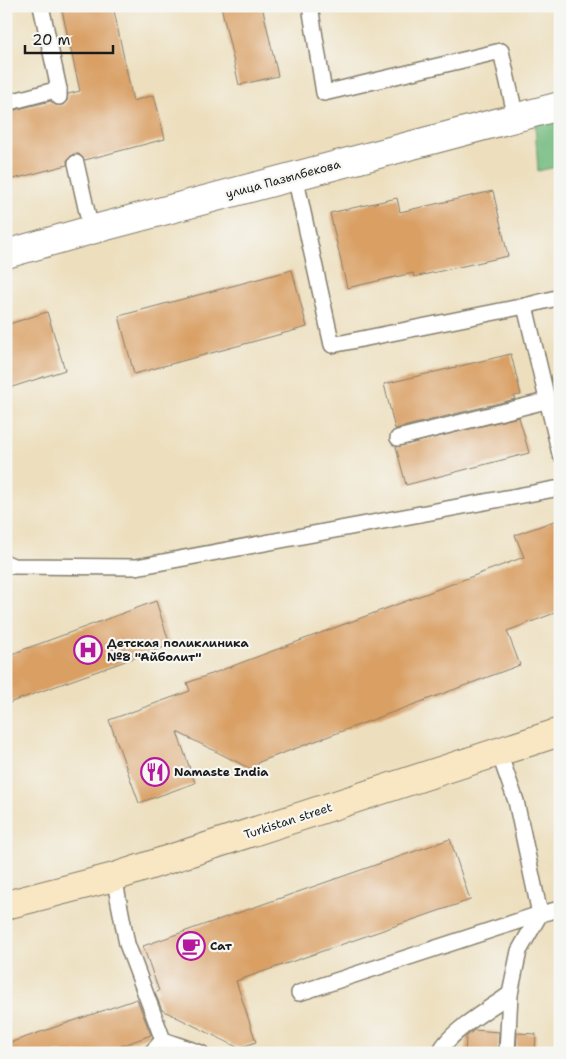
<svg xmlns="http://www.w3.org/2000/svg" width="566" height="1059" font-family="'Shantell Sans',sans-serif">
<rect width="100%" height="100%" fill="#f6f6f2"/>
<filter id="ink" filterUnits="userSpaceOnUse"><feTurbulence type="fractalNoise" baseFrequency=".02" numOctaves="2"/><feDisplacementMap in="SourceGraphic" scale="10" xChannelSelector="R" yChannelSelector="G"/><feConvolveMatrix kernelMatrix="1 2 1 2 8 2 1 2 1" color-interpolation-filters="sRGB"/></filter>
<filter id="wash" filterUnits="userSpaceOnUse"><feTurbulence type="fractalNoise" baseFrequency=".0096" numOctaves="4" result="noise"/><feDisplacementMap in="SourceGraphic" scale="20" xChannelSelector="R" yChannelSelector="G"/><feGaussianBlur stdDeviation="1.12" result="paint"/><feColorMatrix in="noise" values="0 0 0 0 0 0 0 0 0 0 0 0 0 0 0 0 0 1.4 0 .05"/><feComposite in="paint" operator="in"/></filter>
<g filter="url(#wash)">
<rect width="100%" height="100%" fill="#eddfbe"/>
<polygon fill="#74bb80" stroke="#486c4e" points="560,118 560,166 538,171 535,124"/>
<g id="blocks">
<g fill="#d99f63">
<polygon points="61,6 113,6 133,101 154,95 165,139 85,160 79,154 73,154 67,160 67,165 6,181 6,112 51,101 55,105 63,105 67,101 68,94 80,91"/>
<polygon points="221,6 262,6 278,76 239,85"/>
<polygon points="493,191 508,256 414,277 413,273 347,288 330,213 397,198 400,212"/>
<polygon points="292,270 307,327 134,374 119,316"/>
<polygon points="47,312 65,370 6,389 6,325"/>
<polygon points="511,354 521,395 514,396 515,399 395,429 384,384"/>
<polygon points="519,417 529,453 406,485 396,447"/>
<polygon points="560,519 560,611 507,631 520,665 259,762 255,771 177,732 195,783 139,803 109,720 190,691 187,683 524,557 515,535"/>
<polygon points="156,601 170,645 6,704 6,656"/>
<polygon points="450,839 470,900 236,981 256,1042 239,1048 162,1010 155,993 159,991 143,946"/>
<polygon points="137,999 151,1035 102,1053 6,1053 6,1044"/>
<polygon points="474,1030 499,1032 498,1053 465,1053 466,1037"/>
<polygon points="517,1033 536,1034 535,1053 516,1053"/>
</g>
</g>
</g>
<g filter="url(#ink)">
<use href="#blocks" fill-opacity="0" stroke="#847e6d" stroke-width="1"/>
<g fill="none" stroke-linecap="round" stroke-linejoin="round">
<defs>
<g id="service">
<polyline points="41,6 59,89"/>
<polyline points="310,6 324,93 501,51 516,118"/>
<polyline points="6,103 59,89 59,97"/>
<polyline points="76,163 91,230"/>
<polyline points="295,176 332,345 525,306"/>
<polyline points="560,297 525,306 560,454"/>
<polyline points="398,438 546,401"/>
<polyline points="6,563 13,566 136,567 560,488"/>
<polyline points="499,753 516,801 540,914 560,909"/>
<polyline points="114,877 127,944 163,1040 201,1053"/>
<polyline points="299,993 540,914 519,951 510,994 507,1053"/>
<polyline points="151,1053 163,1040"/>
<path d="M440,1053C445,1034 494,1006 510,994"/>
</g>
<polyline id="minor" points="6,254 91,230 560,106"/>
<polyline id="secondary" points="6,905 114,877 560,732"/>
</defs>
<use href="#service" stroke="#847e6d" stroke-width="18"/>
<use href="#minor" stroke="#847e6d" stroke-width="30"/>
<use href="#secondary" stroke="#847e6d" stroke-width="30"/>
<use href="#service" stroke="#fff" stroke-width="15"/>
<use href="#minor" stroke="#fff" stroke-width="28"/>
<use href="#secondary" stroke="#f9e7c3" stroke-width="28"/>
</g>
</g>
<defs>
<symbol id="hospital-ring" viewBox="-11 -11 22 22"><circle r="9.5" fill="#f6f6f2" stroke="#b5179e" stroke-width="1.5"/><path d="M-5-5h3v3.5h4V-5h3V5h-3V1.5h-4V5h-3Z" fill="#b5179e"/></symbol>
<symbol id="restaurant-ring" viewBox="-11 -11 22 22"><circle r="9.5" fill="#f6f6f2" stroke="#b5179e" stroke-width="1.5"/><path d="M-5-6h1v4h1v-4h1v4h1v-4h1v5L-1.5 .5V6h-2V.5L-5-1ZM5-6V6H3V1.5H1.5Q1.5-4 5-6Z" fill="#b5179e"/></symbol>
<symbol id="cafe-ring" viewBox="-11 -11 22 22"><circle r="9.5" fill="#f6f6f2" stroke="#b5179e" stroke-width="1.5"/><path d="M-5.5-4.5H6V0H3Q3 3.5 0 3.5H-2.5Q-5.5 3.5-5.5 0ZM3-3.2v2h1.7v-2ZM-6 4.5H4V6H-6Z" fill="#b5179e"/></symbol>
</defs>
<g fill-rule="evenodd">
<use href="#hospital-ring" x="72" y="634" width="32" height="32"/>
<use href="#restaurant-ring" x="139" y="756" width="32" height="32"/>
<use href="#cafe-ring" x="175" y="930" width="32" height="32"/>
</g>
<g text-anchor="middle" stroke-width="4.5" stroke-linejoin="round" paint-order="stroke">
<g font-size="12" fill="#1c1c1c" stroke="#f6f6f2">
<text transform="translate(283 179) rotate(-15)" y="4">улица Пазылбекова</text>
<text transform="translate(288 821) rotate(-18)" y="4">Turkistan street</text>
</g>
<g font-size="12" font-weight="bold" fill="#1c1c1c" stroke="#f6f6f2" text-anchor="start">
<text x="107" y="647">Детская поликлиника<tspan x="107" dy="14">№8 "Айболит"</tspan></text>
<text x="174" y="776">Namaste India</text>
<text x="210" y="950">Сат</text>
</g>
</g>
<rect width="566" height="1059" fill="none" stroke="#f6f6f2" stroke-width="25"/>
<path d="M25 45v8h88v-8" fill="none" stroke="#1c1c1c" stroke-width="2.5"/>
<text x="32" y="45" font-size="15" fill="#1c1c1c" stroke="#f6f6f2" stroke-width="4" paint-order="stroke">20 m</text>
</svg>
